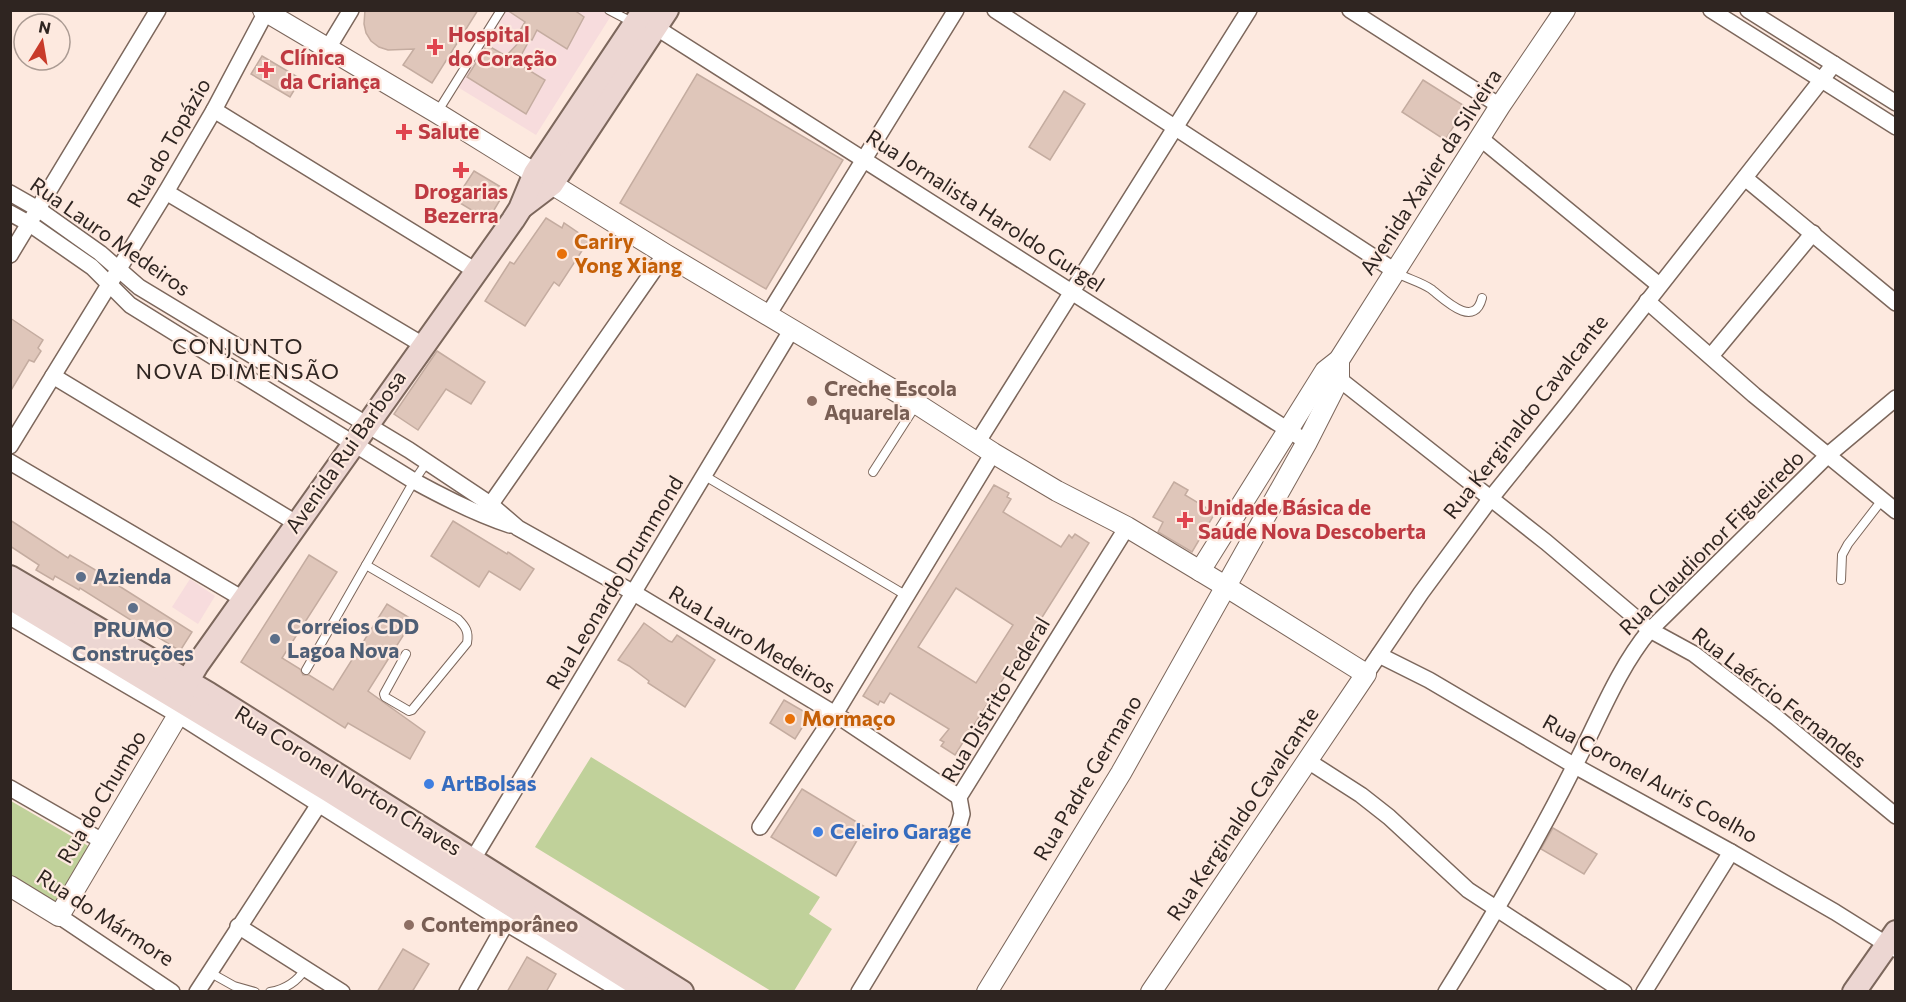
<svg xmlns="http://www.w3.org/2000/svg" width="1906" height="1002" font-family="Commissioner,sans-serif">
<rect width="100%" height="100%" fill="#fde9df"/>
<g fill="#f7dcdd">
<polygon points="496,11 614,11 536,135 451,83"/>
<polygon points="190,579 215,596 198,624 172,607"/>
</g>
<g fill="#c0d19a">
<polygon points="591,757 820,897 809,914 832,929 794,991 771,991 535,847"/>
<polygon points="11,801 90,847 56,906 11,879"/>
</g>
<g fill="#dfc6ba" stroke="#c4aca0" stroke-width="1.5" fill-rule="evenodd">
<polygon points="365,10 478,10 432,83 403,65 414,49 388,50 379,47 371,41 366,33 364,24"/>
<polygon points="507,10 574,10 584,17 567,49 537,30 532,40 530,39 517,63 545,80 526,114 467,77 487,45 506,56 525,36 519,32 525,22"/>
<polygon points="262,56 301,79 290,97 251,74"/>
<polygon points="697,74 843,160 766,289 620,203"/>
<polygon points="1423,80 1466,107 1445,140 1402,112"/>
<polygon points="1064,91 1085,104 1050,160 1029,147"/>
<polygon points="474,171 506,190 488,220 455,200"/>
<polygon points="546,218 562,228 564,223 589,240 559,286 554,282 525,326 485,301 510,262 514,264"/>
<polygon points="10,318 43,340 38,348 41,351 34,362 29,360 10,392"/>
<polygon points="437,351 485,382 471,404 446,389 418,430 394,414"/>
<polygon points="1174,482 1188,490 1185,495 1215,513 1192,552 1158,532 1163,522 1153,517"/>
<path d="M994,485L1009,493L1007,497L1011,499L1003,512L1061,547L1069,535L1072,538L1075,534L1089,543L955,755L941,746L944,742L940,740L949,729L890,693L884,703L880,701L878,705L863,696ZM956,588L1013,625L976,683L918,647Z"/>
<polygon points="10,520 68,558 70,555 109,578 108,579 192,632 180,651 80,588 79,590 55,576 53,580 36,570 39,565 10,546"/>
<polygon points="453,521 507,554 508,552 534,569 520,590 489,571 479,587 431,556"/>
<polygon points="309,555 337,572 282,658 300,669 303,675 309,675 333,690 387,604 413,620 368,691 425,732 410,759 348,723 345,728 241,662"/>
<polygon points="644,623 669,641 672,642 677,635 715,660 685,707 648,683 649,681 629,666 618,660"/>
<polygon points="784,700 810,715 795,739 770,723"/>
<polygon points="802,789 865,827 836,876 771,837"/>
<polygon points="1553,828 1597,854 1584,874 1541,849"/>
<polygon points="403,949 429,964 412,992 377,992"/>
<polygon points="527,957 556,974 546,992 507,992"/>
</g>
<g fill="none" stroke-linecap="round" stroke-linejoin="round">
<defs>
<g id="service">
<polyline points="609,10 632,22"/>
<polyline points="438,111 501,10"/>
<path d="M1397,273C1408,279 1421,282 1431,289C1443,298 1474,330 1482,298"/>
<polyline points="873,472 916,405"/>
<polyline points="705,476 907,596"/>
<path d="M366,565L458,619C466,627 469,632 467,643L412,710L409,711L385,697L384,694L406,654"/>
<polyline points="1841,580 1842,555 1848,544 1882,500"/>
<polyline points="306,670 414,481 427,462"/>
<polyline points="209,972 234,986 255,992"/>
<path d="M270,992C286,989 297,982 305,969"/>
</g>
<g id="minor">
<polyline points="995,10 1395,271"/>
<polyline points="1350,10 1500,106"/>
<polyline points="1711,10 1896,127"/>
<polyline points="1748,10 1896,103"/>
<polyline points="649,23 1307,442"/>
<polyline points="328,48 351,10"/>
<polyline points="214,110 476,271"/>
<polyline points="1480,138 1659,285"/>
<polyline points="1745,178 1896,303"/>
<polyline points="166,192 423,345"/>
<polyline points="10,193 38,209 100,253 139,287 409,450 490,504 518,528 634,593 835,714 959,797"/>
<path d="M10,213L30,224L92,267L130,305L414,481C445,498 476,514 510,525"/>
<polyline points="10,255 158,10"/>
<polyline points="1647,301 1754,395 1896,511"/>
<polyline points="768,315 956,10"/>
<polyline points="1711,356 1813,233"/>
<polyline points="1331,375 1339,379 1546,542 1650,630 1694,654 1776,717 1896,816"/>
<polyline points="53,376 296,523"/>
<polyline points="977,443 1249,10"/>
<polyline points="10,446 166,192 214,110 266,12"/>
<polyline points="10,462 243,599"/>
<polyline points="486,511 665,254"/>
<polyline points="10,617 178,715 506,923 623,992"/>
<polyline points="1379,655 1429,680 1575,766 1731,852 1835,912 1894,949"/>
<polyline points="1366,674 1421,593 1491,498 1567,404 1834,64"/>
<polyline points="1308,761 1361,795 1389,817 1468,890 1624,992"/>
<polyline points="10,788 104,842"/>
<polyline points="760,827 835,714 993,453"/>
<polyline points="473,859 792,329"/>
<polyline points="59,916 172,992"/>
<polyline points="238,926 342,992"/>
<polyline points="197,992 323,798"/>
<polyline points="467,992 506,923"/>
<polyline points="859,992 958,828 962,814 959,797 1127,527"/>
<path d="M1446,992C1492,918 1536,843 1575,765C1599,719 1617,670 1650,630L1828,455L1896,398"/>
<polyline points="1644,992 1731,852"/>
</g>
<g id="tertiary">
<polyline points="263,10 437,113 665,254 917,404 993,453 1057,491 1127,527 1225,586 1366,674 1151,992"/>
<polyline points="1200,571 1325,371 1339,360 1500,106 1565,10"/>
<polyline points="10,886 59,916 178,715 181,700"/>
<polyline points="987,992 1121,773 1307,442 1339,379 1339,360"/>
</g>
<g id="secondary">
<polyline points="523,206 552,184 667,10"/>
<polyline points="10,577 209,694 682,992"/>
<polyline points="10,598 328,790 649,992"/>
<polyline points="181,700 187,682 197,665 513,220 520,209 535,173 644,10"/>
<polyline points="1854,992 1896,932"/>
</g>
</defs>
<use href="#service" stroke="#7c675c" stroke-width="10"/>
<use href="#minor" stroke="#7c675c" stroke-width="18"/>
<use href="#tertiary" stroke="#7c675c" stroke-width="22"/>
<use href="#secondary" stroke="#7c675c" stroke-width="26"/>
<use href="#service" stroke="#fff" stroke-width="8"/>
<use href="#minor" stroke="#fff" stroke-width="15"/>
<use href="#tertiary" stroke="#fff" stroke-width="20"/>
<use href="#secondary" stroke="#ecd6d2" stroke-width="22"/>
</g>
<g fill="#e0444e" stroke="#fde9df" stroke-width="2">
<path d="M432 38h6v6h6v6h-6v6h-6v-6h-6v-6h6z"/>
<path d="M263 61h6v6h6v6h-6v6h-6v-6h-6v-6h6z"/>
<path d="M401 123h6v6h6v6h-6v6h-6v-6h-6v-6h6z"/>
<path d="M458 161h6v6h6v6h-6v6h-6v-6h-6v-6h6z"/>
<path d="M1182 511h6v6h6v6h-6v6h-6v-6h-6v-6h6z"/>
</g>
<g fill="#e8710a" stroke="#fde9df" stroke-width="2">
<circle cx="562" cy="254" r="6"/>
<circle cx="790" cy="719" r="6"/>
</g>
<g fill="#8d6e63" stroke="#fde9df" stroke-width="2">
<circle cx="812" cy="401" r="6"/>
<circle cx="409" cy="925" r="6"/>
</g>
<g fill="#5c6f8a" stroke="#fde9df" stroke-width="2">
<circle cx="81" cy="577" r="6"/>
<circle cx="133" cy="608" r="6"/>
<circle cx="275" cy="639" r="6"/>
</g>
<g fill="#3f7fe0" stroke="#fde9df" stroke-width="2">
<circle cx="429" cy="784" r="6"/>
<circle cx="818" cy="832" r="6"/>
</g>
<g text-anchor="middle" stroke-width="4.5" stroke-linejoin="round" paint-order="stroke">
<g font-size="21" font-weight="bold" fill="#be3a42" stroke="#fde9df" text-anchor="start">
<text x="448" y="42">Hospital<tspan x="448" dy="24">do Coração</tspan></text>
<text x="280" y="65">Clínica<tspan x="280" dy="24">da Criança</tspan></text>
<text x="418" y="139">Salute</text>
<text x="461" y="199" text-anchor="middle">Drogarias<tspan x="461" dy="24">Bezerra</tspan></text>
<text x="1198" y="515">Unidade Básica de<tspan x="1198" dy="24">Saúde Nova Descoberta</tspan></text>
</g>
<g font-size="21" fill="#2f2521" stroke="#fde9df">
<text transform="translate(169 143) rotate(-60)" y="7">Rua do Topázio</text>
<text transform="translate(1431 172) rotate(-57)" y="7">Avenida Xavier da Silveira</text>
<text transform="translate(985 211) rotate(33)" y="7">Rua Jornalista Haroldo Gurgel</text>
<text transform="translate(110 237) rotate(35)" y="7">Rua Lauro Medeiros</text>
<text transform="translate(1526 417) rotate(-52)" y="7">Rua Kerginaldo Cavalcante</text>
<text transform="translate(346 452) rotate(-55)" y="7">Avenida Rui Barbosa</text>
<text transform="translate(1712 543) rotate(-45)" y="7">Rua Claudionor Figueiredo</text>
<text transform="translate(615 583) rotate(-59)" y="7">Rua Leonardo Drummond</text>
<text transform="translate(752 640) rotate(31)" y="7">Rua Lauro Medeiros</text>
<text transform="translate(1779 698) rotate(38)" y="7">Rua Laércio Fernandes</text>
<text transform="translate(996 700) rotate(-59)" y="7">Rua Distrito Federal</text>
<text transform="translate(1088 778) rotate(-59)" y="7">Rua Padre Germano</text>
<text transform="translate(1650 779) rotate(29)" y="7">Rua Coronel Auris Coelho</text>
<text transform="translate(348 781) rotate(32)" y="7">Rua Coronel Norton Chaves</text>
<text transform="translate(102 797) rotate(-59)" y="7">Rua do Chumbo</text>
<text transform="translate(1243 814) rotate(-56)" y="7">Rua Kerginaldo Cavalcante</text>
<text transform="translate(105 918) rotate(33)" y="7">Rua do Mármore</text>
</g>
<g font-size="21" font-weight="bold" fill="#c56008" stroke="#fde9df" text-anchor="start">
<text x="574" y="249">Cariry<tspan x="574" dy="24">Yong Xiang</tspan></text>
<text x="802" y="726">Mormaço</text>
</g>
<g font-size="21" font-weight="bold" fill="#785e54" stroke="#fde9df" text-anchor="start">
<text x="824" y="396">Creche Escola<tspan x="824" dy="24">Aquarela</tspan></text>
<text x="421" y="932">Contemporâneo</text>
</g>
<g font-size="21" font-weight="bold" fill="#4e5e75" stroke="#fde9df" text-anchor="start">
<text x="93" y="584">Azienda</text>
<text x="287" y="634">Correios CDD<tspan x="287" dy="24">Lagoa Nova</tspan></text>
<text x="133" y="637" text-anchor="middle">PRUMO<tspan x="133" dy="24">Construções</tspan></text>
</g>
<g font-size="21" font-weight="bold" fill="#366cbe" stroke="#fde9df" text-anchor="start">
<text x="441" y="791">ArtBolsas</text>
<text x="830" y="839">Celeiro Garage</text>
</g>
<g font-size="22" letter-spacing="1.5" fill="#2f2521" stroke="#fde9df">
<text x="238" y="354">CONJUNTO<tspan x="238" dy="25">NOVA DIMENSÃO</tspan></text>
</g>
</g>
<rect width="1906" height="1002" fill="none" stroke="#2f2521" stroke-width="24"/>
<g transform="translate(42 42) rotate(11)"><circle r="28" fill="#fde9df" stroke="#ab9b93" stroke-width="1.5"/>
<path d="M0-4.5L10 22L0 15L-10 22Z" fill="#c83b2a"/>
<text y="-9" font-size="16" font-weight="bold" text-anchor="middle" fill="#2f2521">N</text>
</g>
</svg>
